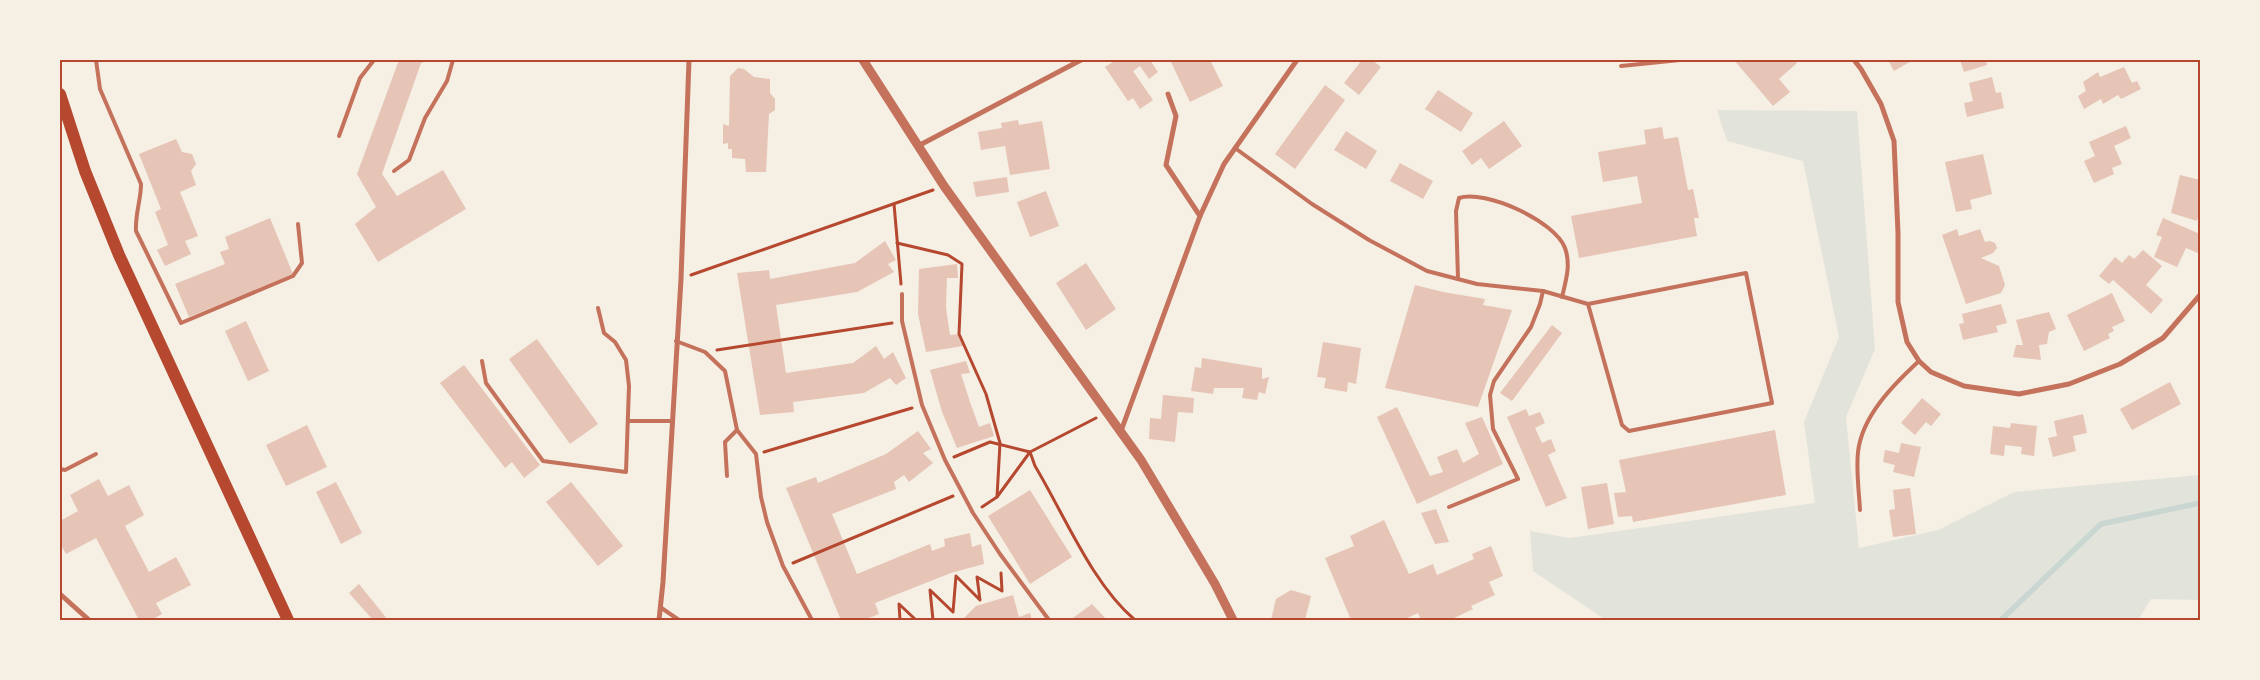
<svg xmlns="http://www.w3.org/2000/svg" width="2260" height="680" font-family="'Space Grotesk',sans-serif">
<rect width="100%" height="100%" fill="#f6efe4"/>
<polygon fill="#e2e4dc" points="1717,110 1857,111 1875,349 1846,417 1859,548 1938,530 2014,492 2200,475 2200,600 2151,599 2138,620 1606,620 1533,571 1530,531 1570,538 1815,503 1804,422 1839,337 1803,161 1727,141"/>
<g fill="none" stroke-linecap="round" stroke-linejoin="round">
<polyline stroke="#c9d6d2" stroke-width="5.5" points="2001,620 2101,524 2200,503"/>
</g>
<g fill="#e6c5b7">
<polygon points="399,60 430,60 421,63 382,174 397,196 443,170 466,209 378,262 355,224 376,207 357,174"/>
<polygon points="1116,60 1150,60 1158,72 1149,79 1140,66 1133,71 1153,100 1140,109 1133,98 1128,101 1105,67"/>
<polygon points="1170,60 1210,60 1223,86 1190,102"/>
<polygon points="1362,60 1372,60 1381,67 1359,95 1344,83"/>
<polygon points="1734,60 1794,60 1797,63 1779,79 1790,92 1773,106"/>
<polygon points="1888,60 1913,60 1894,71"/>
<polygon points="1960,60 1986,60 1987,65 1964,72"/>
<polygon points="2124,67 2132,83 2137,81 2141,89 2121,99 2118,95 2103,104 2101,99 2084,109 2078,96 2086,91 2083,82 2098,72 2100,77"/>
<polygon points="738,68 744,69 754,77 770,79 770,93 775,99 775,110 769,114 766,172 746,172 745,159 732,158 732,149 728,149 728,143 723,144 723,124 729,126 730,76"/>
<polygon points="1992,77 1996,93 2001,92 2004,108 1967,117 1964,103 1973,101 1969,83"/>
<polygon points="1325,85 1345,100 1295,169 1275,154"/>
<polygon points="1438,90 1473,113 1461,132 1425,109"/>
<polygon points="1018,120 1019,125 1042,121 1050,169 1010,175 1005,146 981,150 978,132 1002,128 1001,123"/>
<polygon points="1504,121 1522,146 1489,169 1481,158 1472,165 1462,151"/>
<polygon points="2126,126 2131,138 2114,146 2122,164 2112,168 2114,174 2094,183 2084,161 2095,156 2089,142"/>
<polygon points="1662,127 1664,139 1678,137 1688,190 1693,189 1699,218 1694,218 1697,236 1579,258 1571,216 1642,203 1637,176 1603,182 1598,152 1646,144 1644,130"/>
<polygon points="1346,131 1377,151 1366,169 1334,150"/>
<polygon points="176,139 182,152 192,154 196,164 191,171 196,185 180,192 198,236 185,241 191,254 165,266 157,250 168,245 155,212 161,209 139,154"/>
<polygon points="1983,154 1992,194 1970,200 1972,209 1956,212 1945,162"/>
<polygon points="1400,163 1433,181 1423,199 1390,181"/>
<polygon points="2180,175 2200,180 2200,210 2197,221 2171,213"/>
<polygon points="1007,177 1009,192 976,197 973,182"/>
<polygon points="1046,191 1059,226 1030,237 1017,202"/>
<polygon points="270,218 293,274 189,317 175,284 225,264 220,252 229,249 225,237"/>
<polygon points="2163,218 2200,234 2200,254 2186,248 2177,267 2154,257 2162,237 2156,235"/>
<polygon points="1957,229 1959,236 1980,229 1985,242 1990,241 1995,243 1997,248 1993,253 1981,258 1999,266 2005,285 2001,293 1966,304 1942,235"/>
<polygon points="885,241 896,260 888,264 894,272 857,292 776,305 786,373 853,363 876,346 884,359 893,352 906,378 896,385 890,378 864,393 793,402 794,412 760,415 737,273 769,270 770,279 855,263"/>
<polygon points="2143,250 2162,266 2146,285 2163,300 2151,314 2113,280 2109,284 2099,276 2115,257 2122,263 2129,255 2134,259"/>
<polygon points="1086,263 1116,309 1086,330 1056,283"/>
<polygon points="957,264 958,278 947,278 946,308 950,335 959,334 963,346 926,352 918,314 919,269"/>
<polygon points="1415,285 1443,292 1485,299 1483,305 1512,310 1478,407 1385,388"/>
<polygon points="2112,293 2125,321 2112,327 2114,331 2108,334 2110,338 2084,351 2067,315"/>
<polygon points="2001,304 2007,323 1996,326 1998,332 1963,340 1959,324 1964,323 1962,314"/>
<polygon points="2049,312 2056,329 2049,332 2047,344 2039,345 2041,360 2013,357 2016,345 2023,345 2016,320"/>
<polygon points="246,321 269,371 248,381 225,331"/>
<polygon points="1552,325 1562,333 1512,401 1500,393"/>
<polygon points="537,339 598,424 570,444 509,359"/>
<polygon points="1323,342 1361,348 1356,384 1348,382 1347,392 1324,388 1326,378 1317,377"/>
<polygon points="1202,358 1262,368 1262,379 1269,377 1265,394 1259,392 1257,400 1242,398 1244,388 1214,388 1213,394 1191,391 1195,367 1201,368"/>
<polygon points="966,361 970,373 961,374 970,402 979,427 990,423 994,436 957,448 942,412 930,370"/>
<polygon points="464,365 540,465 524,478 512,462 505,468 440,383"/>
<polygon points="2170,382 2181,404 2132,430 2120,409"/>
<polygon points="1163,395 1194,398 1193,413 1178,412 1175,442 1149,439 1150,418 1161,419"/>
<polygon points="1922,398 1941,414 1931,426 1926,422 1915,435 1901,423"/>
<polygon points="1397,407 1430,476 1443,472 1437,457 1457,449 1463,463 1479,454 1465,423 1482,417 1503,464 1417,504 1377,417"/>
<polygon points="1526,409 1529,416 1540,412 1545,423 1535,428 1542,443 1551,439 1556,451 1548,455 1567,498 1546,507 1507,417"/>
<polygon points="2083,414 2087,433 2073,436 2076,451 2053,457 2048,438 2057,436 2054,421"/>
<polygon points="2011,423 2037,426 2034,456 2021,454 2022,447 2005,445 2004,456 1990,454 1993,426 2010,428"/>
<polygon points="307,425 327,467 286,486 266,445"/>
<polygon points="1775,430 1786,495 1633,522 1632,516 1618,517 1614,493 1626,492 1619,460"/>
<polygon points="918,431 931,449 923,453 933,463 909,482 904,475 894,482 896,489 832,514 857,574 930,544 932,551 945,546 944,539 970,533 972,547 981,544 984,564 951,573 875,603 879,614 864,620 841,620 786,488 816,477 818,483 886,454"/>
<polygon points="1901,443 1921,447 1914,477 1893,472 1895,465 1883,462 1885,450 1899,453"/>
<polygon points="99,479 108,496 129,485 144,515 125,526 149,572 176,557 191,585 156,603 162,614 151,620 139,620 96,538 66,554 60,543 60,521 78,511 70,495"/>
<polygon points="336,482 362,533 341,544 316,492"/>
<polygon points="571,482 623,546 598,566 546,502"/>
<polygon points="1607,483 1614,524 1588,529 1581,487"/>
<polygon points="1910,488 1916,534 1893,537 1889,510 1895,509 1893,490"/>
<polygon points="1030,490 1072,557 1030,584 988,516"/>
<polygon points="1436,509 1449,542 1435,544 1421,513"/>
<polygon points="1384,520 1409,574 1433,564 1437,575 1474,559 1472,554 1491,546 1503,576 1489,582 1495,595 1471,606 1473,609 1450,620 1421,620 1418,613 1403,620 1351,620 1325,558 1354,546 1350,536"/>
<polygon points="359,584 388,620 373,620 349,593"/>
<polygon points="1291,590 1311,596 1305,620 1271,620 1276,599"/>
<polygon points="1013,595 1019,617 1030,613 1032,620 962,620 976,606"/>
<polygon points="1092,604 1107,620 1075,620 1073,618"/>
</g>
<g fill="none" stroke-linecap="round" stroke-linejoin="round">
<g stroke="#b5482f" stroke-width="3">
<polyline points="894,204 901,284"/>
<polyline points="897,243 948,255 962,264 959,334 986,394 1000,443 997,497"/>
<polyline points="691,275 933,190"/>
<polyline points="717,350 892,323"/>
<polyline points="764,452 912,408"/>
<path d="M954,457L990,442L1030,452L1035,466C1064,514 1092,584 1135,620"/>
<polyline points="982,507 997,497 1030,452 1096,418"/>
<polyline points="793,563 953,496"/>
<polyline points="900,620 899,604 916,620"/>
<polyline points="933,620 930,590 953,612 956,576 980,600 977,577 1002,591 1001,573"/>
</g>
<g stroke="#c5725c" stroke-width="4">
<path d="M96,60L100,89L141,184C141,200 135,214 136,231L181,323L293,276L302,263L298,224"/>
<polyline points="1621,66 1680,60"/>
<polyline points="339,136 360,78 374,60"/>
<polyline points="1235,148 1312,204 1369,240 1427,271 1477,284 1543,291 1588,304 1746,273 1772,403 1629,431 1622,425 1588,304"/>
<polyline points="394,171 409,160 425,118 447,81 453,60"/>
<path d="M1458,279L1456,211L1459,198C1485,189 1555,221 1565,248C1571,265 1566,280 1562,297"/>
<polyline points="902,294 902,321 922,405 945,460 973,513 1000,554 1049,620"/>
<polyline points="676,341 705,352 725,371 737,430 756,454 761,497 767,522 783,566 812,620"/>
<polyline points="482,361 486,383 543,461 626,472 629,386 626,360 615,342 604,333 598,308"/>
<polyline points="629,421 672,421"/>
<polyline points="60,469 65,470 96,454"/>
<polyline points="727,476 725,442 737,430"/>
<polyline points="1449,507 1518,479 1493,429 1490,395 1494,381 1531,327 1540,304 1543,291"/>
<path d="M1860,510C1859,491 1856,471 1858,452C1862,416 1893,385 1919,361"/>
<polyline points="660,607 679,620"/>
</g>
<g stroke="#c5725c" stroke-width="5">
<polyline points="1854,60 1861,69 1881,104 1894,141 1898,233 1898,302 1907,342 1919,361 1931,372 1964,386 2019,394 2069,384 2120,364 2163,338 2200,295"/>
<polyline points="1168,94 1176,116 1166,165 1200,216"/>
<polyline points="918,146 1081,60"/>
<polyline points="1121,431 1200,216 1224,164 1297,60"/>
<polyline points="60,594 89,620"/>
<polyline points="659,620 663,582 681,279 689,60"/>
</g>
<polyline stroke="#c5725c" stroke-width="9" points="863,60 944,186 1141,460 1215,584 1233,620"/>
<polyline stroke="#b5482f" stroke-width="12" points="60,94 85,171 119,255 288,620"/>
</g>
<rect width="2260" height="680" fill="none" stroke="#f6efe4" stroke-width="122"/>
<rect x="61" y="61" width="2138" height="558" fill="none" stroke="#b5482f" stroke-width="2"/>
</svg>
